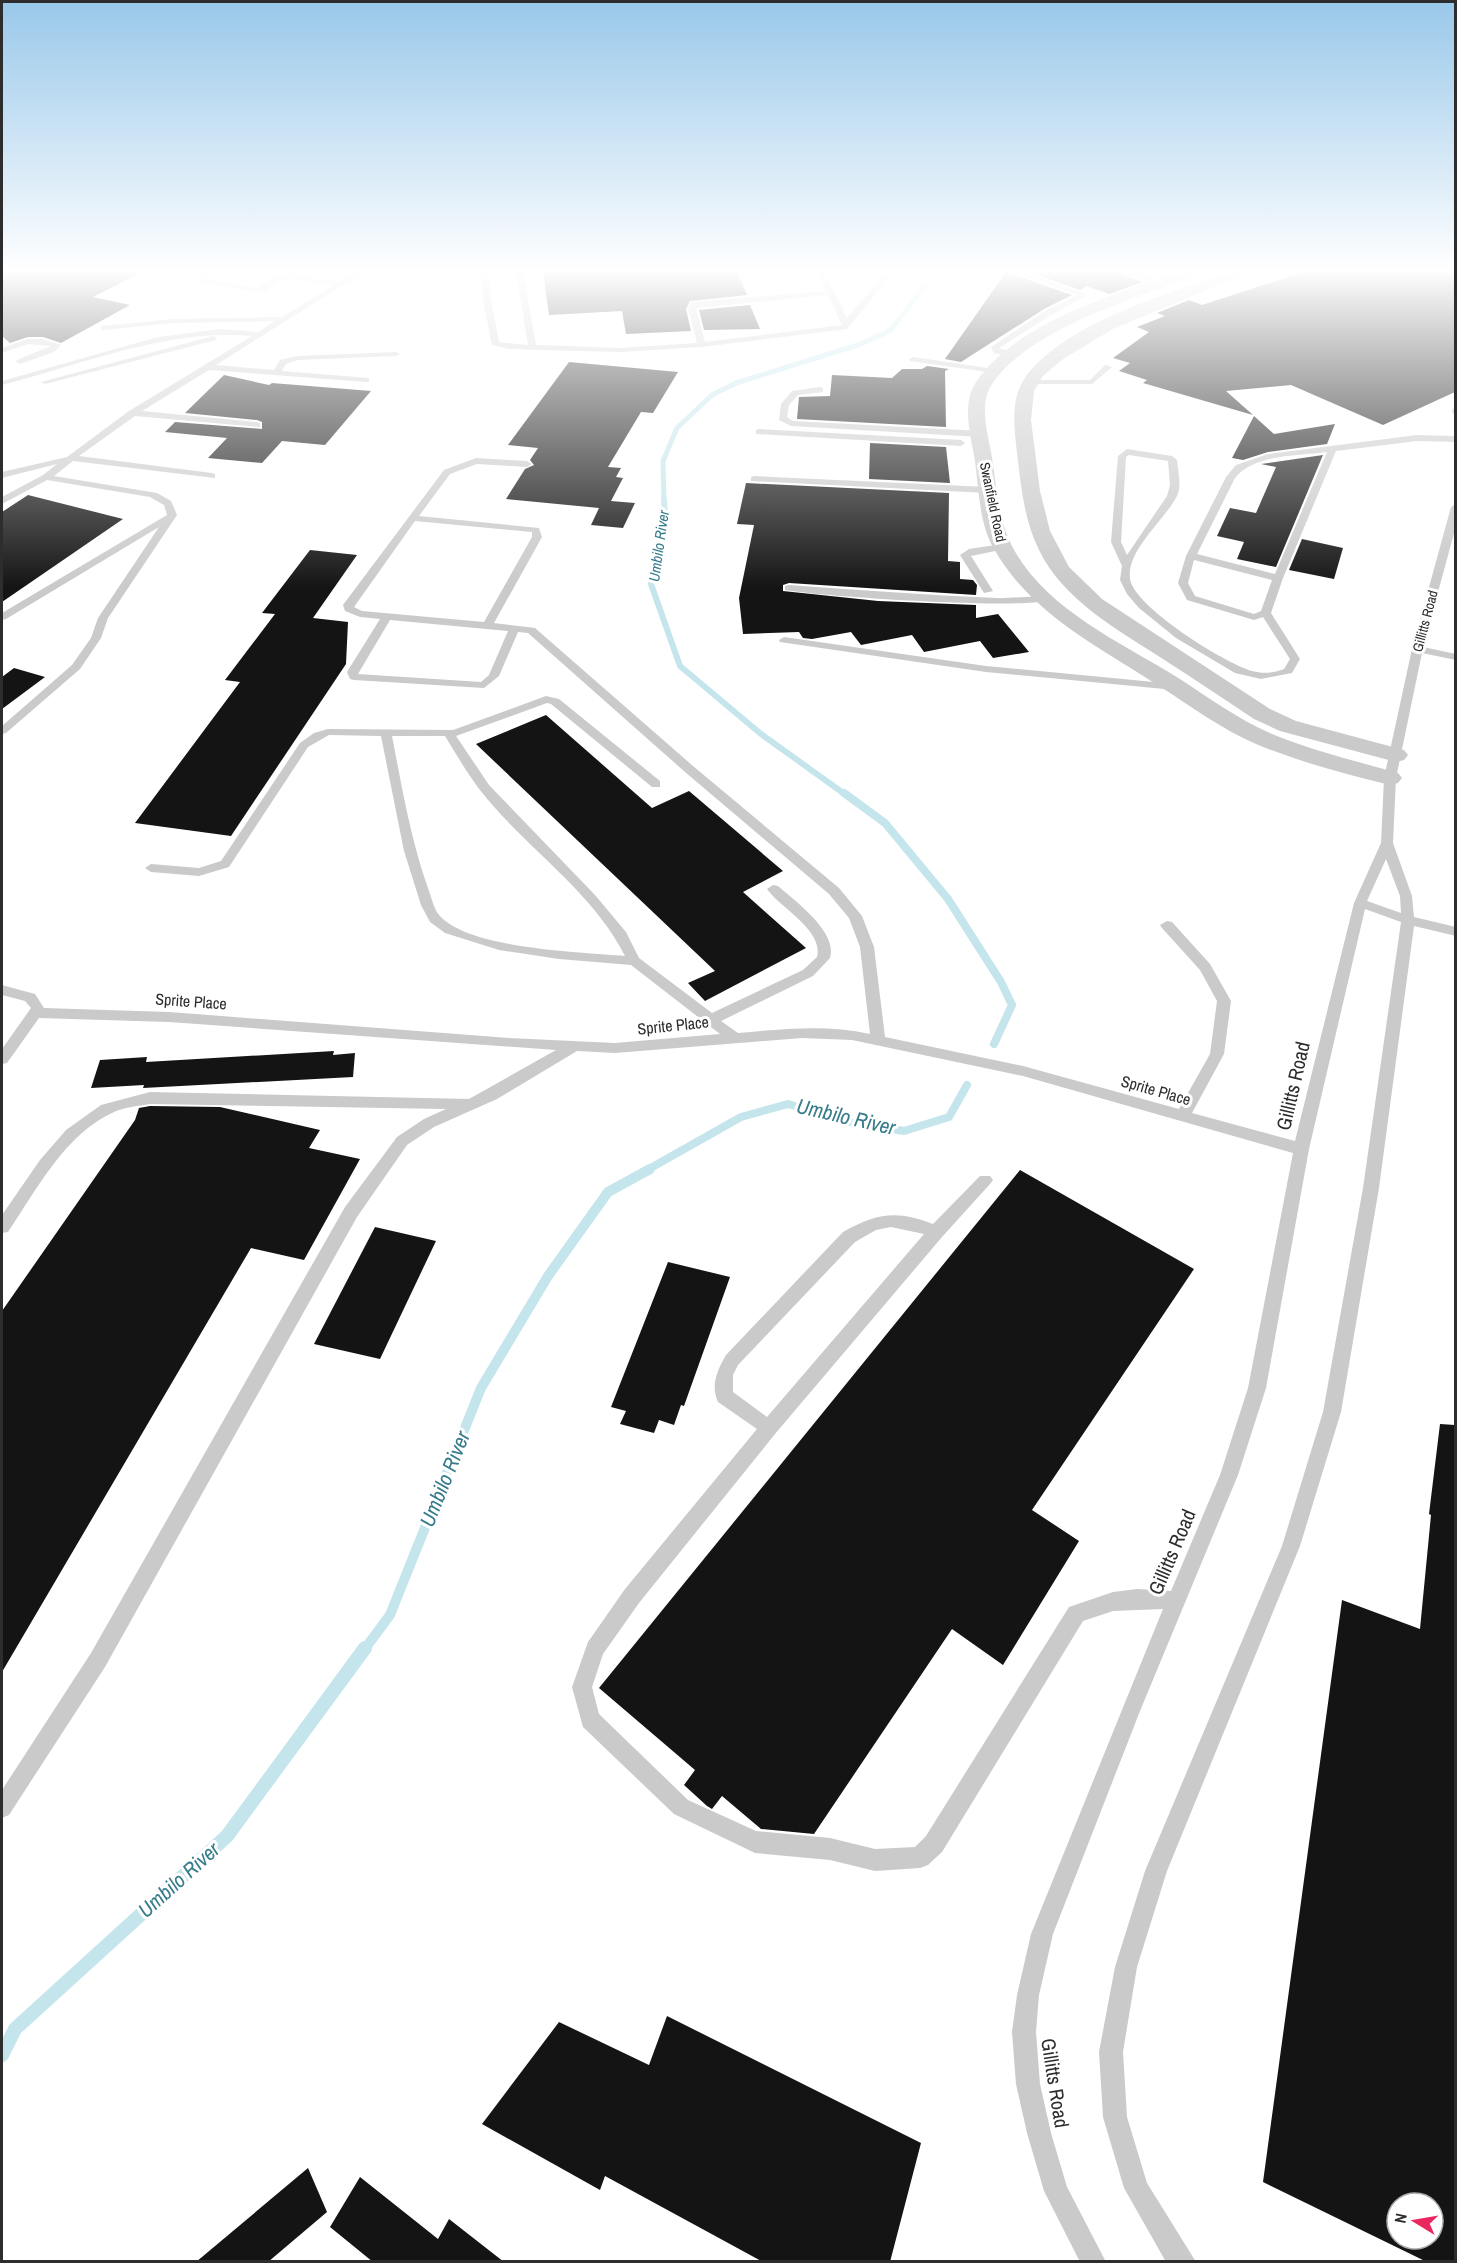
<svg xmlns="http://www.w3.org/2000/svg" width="1457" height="2263" font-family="'Archivo Narrow',sans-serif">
<rect width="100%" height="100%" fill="#fff"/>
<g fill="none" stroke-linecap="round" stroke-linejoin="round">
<polyline stroke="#c4e5ec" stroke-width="5" points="664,502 663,461 677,428 712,395 736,383 861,344 891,330 935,272"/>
<polyline stroke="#c4e5ec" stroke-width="6" points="664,500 665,518 651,584 680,666 761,734 846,795"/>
<g stroke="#c4e5ec" stroke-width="8">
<polyline points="844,793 885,823 948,899 1001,982 1012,1005 994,1044"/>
<polyline points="647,1170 741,1117 788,1104 850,1122 904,1131 949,1117 967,1085"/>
</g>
<polyline stroke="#c4e5ec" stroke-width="10" points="364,1650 390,1615 481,1388 548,1276 608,1192 650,1169"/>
<polyline stroke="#c4e5ec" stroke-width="14" points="2,2055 15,2029 227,1836 365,1648"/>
</g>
<g fill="#141414" fill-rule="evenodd">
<polygon points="2,272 142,272 93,297 130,305 61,343 43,337 28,337 10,343 2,336"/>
<polygon points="543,272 737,272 747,295 690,301 686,309 691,331 626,334 622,311 549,315"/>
<polygon points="1006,272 1072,295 1044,309 961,362 945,359"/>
<polygon points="1029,272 1116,272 1143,282 1109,294 1087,286 1080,290"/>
<polygon points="1303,272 1455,272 1455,392 1383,425 1291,385 1226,391 1253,415 1143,383 1147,380 1119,371 1130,363 1113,358 1149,332 1137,327 1165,316 1157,313 1189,300 1202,305"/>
<polygon points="750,305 760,329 704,330 699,310"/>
<polygon points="569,362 678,372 653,413 641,412 608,467 621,468 616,477 623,478 611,501 635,503 623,528 591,525 599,508 506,499 525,469 534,465 530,460 538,448 508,445"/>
<polygon points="927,366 949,369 945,371 946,427 797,419 799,397 830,396 832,375 892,378 902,369 922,369"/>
<polygon points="224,375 269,385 272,383 371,391 325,445 282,441 262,463 208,458 227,438 165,432 175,422 262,429 262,422 257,420 185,413"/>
<polygon points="1254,416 1274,434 1335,424 1327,444 1268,452 1243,460 1232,458"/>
<polygon points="870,443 946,447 950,483 869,479"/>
<polygon points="1323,455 1276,567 1237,559 1244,542 1217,536 1230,508 1256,513 1276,467 1261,464"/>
<polygon points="746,483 949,493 948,561 960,562 960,579 973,580 977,585 976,595 789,583 783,585 783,591 878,601 976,605 976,618 998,614 1029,652 993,658 980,641 924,652 912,635 861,645 851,632 812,639 803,638 799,632 743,634 739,598 754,525 737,524"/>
<polygon points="28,495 123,519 2,602 2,512"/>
<polygon points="1302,539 1343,548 1334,579 1289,570"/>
<polygon points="310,550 357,555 313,618 348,622 346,664 231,836 135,823 240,682 225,680 275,614 262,613"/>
<polygon points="14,668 45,677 2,709 2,677"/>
<polygon points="546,715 652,808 689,791 783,871 743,892 806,948 705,1001 688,983 715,971 476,744"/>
<polygon points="334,1051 333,1055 355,1053 353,1077 143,1088 144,1085 91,1088 100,1060 147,1057 146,1062"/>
<polygon points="150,1106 220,1107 320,1130 309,1148 360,1159 304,1260 251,1248 2,1672 2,1311 135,1120 139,1108"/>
<polygon points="1020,1170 1194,1269 1032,1510 1079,1541 1003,1665 952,1629 814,1834 761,1829 722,1796 712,1809 707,1806 684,1785 695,1770 599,1688"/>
<polygon points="375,1227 436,1241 380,1359 314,1344"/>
<polygon points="668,1262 730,1277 684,1406 681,1405 674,1425 659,1420 654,1433 620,1424 626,1411 611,1407"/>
<path d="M1440,1424L1455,1425V2262H1427L1263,2182L1342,1600L1420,1629L1431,1515L1429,1514ZM1397,2203H1433V2239H1397Z"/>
<polygon points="667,2016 921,2143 890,2262 763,2262 605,2176 600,2190 482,2124 559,2022 649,2065"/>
<polygon points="308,2168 327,2212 268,2262 196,2262"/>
<polygon points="360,2177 438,2239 449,2219 504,2262 373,2262 330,2227"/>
</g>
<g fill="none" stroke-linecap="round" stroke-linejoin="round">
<g fill="#cacaca" fill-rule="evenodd">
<path d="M205,272H213L205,279L257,288L278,276L262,272L340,282L356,272H364L216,365L274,370L280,360L297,356L396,352L400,354L396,356L297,360L286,364L282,371L369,378V382H366L209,370L142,411L257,422L260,423V427L135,416L79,456L212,473L215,474V478L73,461L54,476L157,493L171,501L177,515L108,618L101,638L80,669L6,733L2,734V726L72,665L91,638L98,618L159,527L6,619L2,620V613L167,515L164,505L150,497L47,480L2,504V497L43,475L57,464L2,478V472L67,457L129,411L252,336C166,329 84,364 2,385V381L158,337L220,329L258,332L275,321L174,323L104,330H101V326L174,319L282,317L334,285L286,278L267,290L257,292L196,282V278Z"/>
<path d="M481,272H489L490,295L499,342L528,345L516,272H523L536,345L619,348L697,343L688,308L692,302L826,291L817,272H824L847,318L886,272H894L847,329L702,347L619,352L510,349L492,345L482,295ZM828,295L842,325L705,342L696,308Z"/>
<polygon points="1014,272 1023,272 1088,295 1051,315 999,348 1015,353 1016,355 1012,357 994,353 991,347 1045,311 1078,295"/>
<polygon points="1127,272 1137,272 1166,283 1159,285"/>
<polygon points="213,336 217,338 216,340 45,384 41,382"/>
<polygon points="28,339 42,339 61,345 54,352 20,364 16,362 17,360 51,346 28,344 2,353 2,348"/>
<polygon points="913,357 995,369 999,371 995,373 910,361 909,359"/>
<polygon points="1105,365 1112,367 1092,384 1030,384 1026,382 1030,380 1090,380"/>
<polygon points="820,387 823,388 823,392 798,395 789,405 787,417 793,421 980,431 984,434 980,437 791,426 779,420 781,404 792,391"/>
<polygon points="1455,408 1456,414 1452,413 1452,409"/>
<polygon points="759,429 961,440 965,443 961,446 756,434 756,430"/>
<path d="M1417,435L1456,436V442L1417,441L1336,451L1283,578L1271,613L1300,659L1292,673L1261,679L1235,673L1176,638L1139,608L1127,594L1120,580L1122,566L1111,542L1118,456L1127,449L1172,456L1177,460C1178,472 1182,485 1177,496C1165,520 1126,550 1130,579C1134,607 1226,664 1252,671C1263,674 1274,673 1284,669L1290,659L1263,617L1254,620L1187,600L1178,583L1186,556L1226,477L1236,465L1268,454ZM1327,452L1275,574L1197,554L1235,478C1254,454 1298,456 1327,452ZM1129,455L1168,461L1170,485L1167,496L1127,555L1121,542L1126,457ZM1194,560L1272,580L1261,611L1254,614L1195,596L1188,583Z"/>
<path d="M476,458L527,461L532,464L527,467L477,464L450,474L419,516L539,528L542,537L494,623L535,628L693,766L839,888L862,916L874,947L885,1037L1023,1066L1179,1109L1210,1054L1217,1001L1200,970L1162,928L1160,925L1167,921L1172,922L1210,964L1231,1001L1224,1054L1192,1113L1295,1141L1354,903L1381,843L1384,778L1412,649L1451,507L1456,504V526L1423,647L1456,654V660L1422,653L1396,778L1393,843L1412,896L1414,917L1456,927V936L1414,926L1379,1188L1341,1412L1300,1546L1167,1871L1137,1967L1123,2052L1127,2117L1147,2183L1196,2262H1166L1124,2188L1103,2117L1099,2052L1115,1967L1145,1871L1282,1546L1323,1412L1363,1188L1401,922L1365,909L1309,1149L1266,1388L1238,1475L1140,1711L1053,1934L1039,1995L1036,2032L1040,2084L1051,2133L1067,2187L1106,2262H1080L1044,2191L1027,2133L1016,2084L1012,2032L1017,1995L1031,1934L1163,1609L1113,1611L1083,1621L942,1852L928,1865L920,1868L875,1871L830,1860L755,1853L674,1814L583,1727L572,1687L588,1642L625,1589L757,1429L718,1402C710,1385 718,1369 726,1355L843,1232C877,1213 897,1210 933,1224L980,1176H990L993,1180L990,1184L942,1237L775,1434L639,1603L603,1654L592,1687L599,1714L688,1800L756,1831L830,1838L875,1849L915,1847L926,1836L1069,1607L1113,1592L1137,1589L1171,1591L1220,1475L1248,1388L1293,1153L1023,1076L852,1040L802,1038L615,1053L577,1051L497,1099L434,1127L407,1145L357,1217L105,1667L9,1815L2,1818V1790L91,1653L345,1207L397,1137L424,1119L446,1109L150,1104C138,1106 125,1107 114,1112C65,1134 37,1189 8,1232L2,1233V1215L40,1160L66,1130L101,1105L150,1092L469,1099L556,1050L169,1022L39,1018L7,1063L2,1064V1049L31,1008L25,1001L2,995V985L35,994L44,1008L169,1012L509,1038L615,1043L720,1034L631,965L559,959L499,950L445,933L430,922L421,905L404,851L381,736L329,735L308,747L229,867L199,876L151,872L145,868L151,864L199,868L221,861L300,743L314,733L328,729L453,730L546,696L559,699L660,781V787H652L551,704L547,703L456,736L489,785L595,895L626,932L639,958L712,1013L803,970L817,957C824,930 780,908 767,889L773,885L778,886C795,901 838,932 830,958L813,976L721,1021L738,1033C782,1029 826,1024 870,1034L860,947L849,918L829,894L685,772L528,633L518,632L499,676L484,688L354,680L350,679L347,672L380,619L360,617L345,611L343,605L444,470ZM415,521L532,532V537L484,622L362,611L354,607ZM390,620L508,631L489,675L481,682L358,674ZM392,736H445C456,754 467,773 480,790C524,847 592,890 625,956C580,952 470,949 440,916C434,910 432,899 429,891C411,841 402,788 392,736ZM1386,859L1400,896L1401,913L1367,901ZM891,1227L924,1234L767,1417L733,1392V1375L738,1365L855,1242L876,1230Z"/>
<polygon points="754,476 987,487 992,490 987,493 751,481 751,477"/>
<polygon points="1002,544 1007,547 1005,549 971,556 993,591 984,593 960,555 969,549"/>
<path d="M789,585C858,590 927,595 996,598C1008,599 1043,594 1050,599C1035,611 815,596 785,590V586Z"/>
<polygon points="784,637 986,666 1175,684 1181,687 1175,690 986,672 780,642 779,640"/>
</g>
<g fill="#cacaca" fill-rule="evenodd">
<path d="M1180,272H1200L1198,275C1137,297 1029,329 992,384C977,406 990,440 993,464C997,492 999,522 1013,548C1046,609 1118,641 1175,676C1207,696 1237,719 1272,734C1313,751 1356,761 1398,773L1402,778L1398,783L1390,785C1345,774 1299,762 1256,744C1221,729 1191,706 1159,686C1099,647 1031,614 994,549C979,523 979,491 975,461C971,436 961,405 976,382C1017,322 1115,294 1180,272Z"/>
<path d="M1231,272H1251L1113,329L1063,359L1043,376L1034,391L1031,420L1040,491L1050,531L1069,567L1102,599L1270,709L1296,721L1404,750L1408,755L1404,760L1396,762L1280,731L1254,719C1224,699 1194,679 1163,659C1118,630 1063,600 1039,550C1024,520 1021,486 1017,453C1014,424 1009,395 1030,371C1076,319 1168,294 1231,272Z"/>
</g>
</g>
<linearGradient id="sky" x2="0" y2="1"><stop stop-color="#99c8ea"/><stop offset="0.46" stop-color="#fff"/><stop offset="1" stop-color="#fff" stop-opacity="0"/></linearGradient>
<rect width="1457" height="588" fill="url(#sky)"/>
<g text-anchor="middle" stroke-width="6" stroke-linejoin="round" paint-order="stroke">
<g font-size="14" fill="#2d2d2d" stroke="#fff">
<text transform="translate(993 502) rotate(78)" y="5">Swanfield Road</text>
<text transform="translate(1425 621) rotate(-75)" y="5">Gillitts Road</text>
</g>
<g font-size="15" font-style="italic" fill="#367c8b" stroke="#fff">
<text transform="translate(659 546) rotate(-82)" y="5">Umbilo River</text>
</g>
<g font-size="16" fill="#2d2d2d" stroke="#fff">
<text transform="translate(191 1001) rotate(4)" y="6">Sprite Place</text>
<text transform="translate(673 1025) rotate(-6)" y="6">Sprite Place</text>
<text transform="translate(1156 1090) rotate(16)" y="6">Sprite Place</text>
</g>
<g font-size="20" fill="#2d2d2d" stroke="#fff">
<text transform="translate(1293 1086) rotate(-77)" y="7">Gillitts Road</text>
<text transform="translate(1172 1552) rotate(-67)" y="7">Gillitts Road</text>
<text transform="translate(1055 2083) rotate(81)" y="7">Gillitts Road</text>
</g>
<g font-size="21" font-style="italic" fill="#367c8b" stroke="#fff">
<text transform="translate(846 1117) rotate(13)" y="7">Umbilo River</text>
<text transform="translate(445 1479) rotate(-68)" y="7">Umbilo River</text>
<text transform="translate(179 1880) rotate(-42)" y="7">Umbilo River</text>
</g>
</g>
<rect width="1457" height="2263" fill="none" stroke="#2d2d2d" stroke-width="6"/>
<g transform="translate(1415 2221) rotate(281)"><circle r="28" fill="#ffffff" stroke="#ababab" stroke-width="1.5"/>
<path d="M0-4.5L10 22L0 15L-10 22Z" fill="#eb275f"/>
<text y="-9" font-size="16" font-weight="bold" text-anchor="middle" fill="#2d2d2d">N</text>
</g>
</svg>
